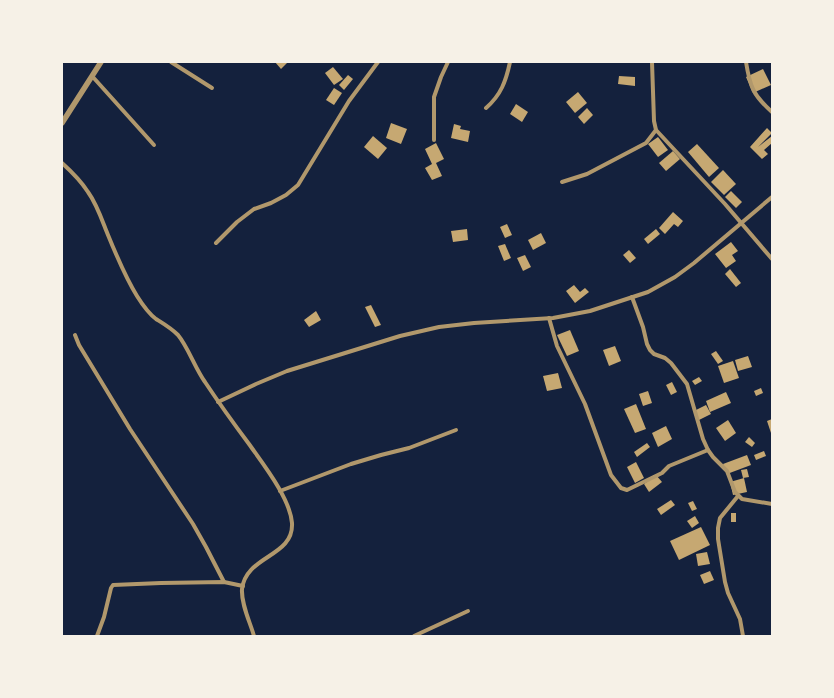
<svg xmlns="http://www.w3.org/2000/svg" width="834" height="698" font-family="'IBM Plex Sans',sans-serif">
<rect width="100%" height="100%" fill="#14213d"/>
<g fill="#c6a872">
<polygon points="275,62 288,62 281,69"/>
<polygon points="333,67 343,79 334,85 325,73"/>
<polygon points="763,69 771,85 753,93 746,77"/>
<polygon points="348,75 353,79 344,90 339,85"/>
<polygon points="619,76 635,77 635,86 618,84"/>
<polygon points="334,88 342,93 334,105 326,100"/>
<polygon points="578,92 587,103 575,113 566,102"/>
<polygon points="516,104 528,112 522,122 510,114"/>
<polygon points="587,108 593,115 584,124 578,117"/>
<polygon points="391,123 407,129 401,144 386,138"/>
<polygon points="454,124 461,126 460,129 470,131 468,142 451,138"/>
<polygon points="767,128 772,133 758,147 772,136 772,143 764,150 768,154 762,159 750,147"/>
<polygon points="373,136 387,148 378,159 364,147"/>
<polygon points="658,137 668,150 658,157 648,144"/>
<polygon points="436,143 444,159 436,163 442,176 432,180 425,168 432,164 425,149"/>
<polygon points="697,144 719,168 709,177 688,152"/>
<polygon points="673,151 680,159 666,171 659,163"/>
<polygon points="723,170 736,184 724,195 711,182"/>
<polygon points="731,191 742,202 736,208 725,197"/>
<polygon points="673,212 683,221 678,227 674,224 665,234 659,228"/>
<polygon points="507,224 512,235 505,238 500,227"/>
<polygon points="467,229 468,240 453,242 451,231"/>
<polygon points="656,229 660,234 648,244 644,239"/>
<polygon points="541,233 546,243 533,250 528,240"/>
<polygon points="731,242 738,251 732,255 736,261 726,268 715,254"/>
<polygon points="505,244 511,258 504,261 498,246"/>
<polygon points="629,250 636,258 630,263 623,255"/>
<polygon points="525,255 531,267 523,271 517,258"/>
<polygon points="730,269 741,283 736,287 725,274"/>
<polygon points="574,285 580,292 585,288 589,292 575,303 566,291"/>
<polygon points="371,305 381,325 375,327 365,307"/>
<polygon points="316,311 321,320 309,327 304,320"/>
<polygon points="570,330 579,351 567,356 557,335"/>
<polygon points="615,346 621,361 609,366 603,350"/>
<polygon points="716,351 723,361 718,364 711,354"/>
<polygon points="748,356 752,367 738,371 735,360"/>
<polygon points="733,361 739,378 724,383 718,366"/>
<polygon points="558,373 562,388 547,391 543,376"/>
<polygon points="699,377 702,381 695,385 692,381"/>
<polygon points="672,382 677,392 671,395 666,385"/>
<polygon points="761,388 763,393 756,396 754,391"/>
<polygon points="648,391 652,403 643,406 639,394"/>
<polygon points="726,392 731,403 710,412 706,401"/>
<polygon points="636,404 646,429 635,433 624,409"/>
<polygon points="706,405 711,414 699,420 694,411"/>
<polygon points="772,419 772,436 767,421"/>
<polygon points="728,420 736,433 725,441 716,428"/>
<polygon points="666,426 672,439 658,447 652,433"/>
<polygon points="749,437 755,443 752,447 745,442"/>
<polygon points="647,443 650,447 637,457 634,452"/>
<polygon points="764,451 766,456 756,460 754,455"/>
<polygon points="747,455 751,465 727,474 723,464"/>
<polygon points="636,462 644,478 635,483 627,467"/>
<polygon points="747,469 749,477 743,478 741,470"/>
<polygon points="656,475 662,482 649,492 644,484"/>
<polygon points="744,478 747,492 733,495 730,482"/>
<polygon points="671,500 675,505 661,515 657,509"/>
<polygon points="693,501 697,509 692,511 688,503"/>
<rect x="731" y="513" width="5" height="9"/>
<polygon points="695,516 699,523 692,528 687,521"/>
<polygon points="701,527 710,545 679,560 670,541"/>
<polygon points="707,552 710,564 698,566 696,554"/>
<polygon points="710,571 714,580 704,584 700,575"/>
</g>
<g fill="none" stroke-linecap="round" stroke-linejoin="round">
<g stroke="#b1986c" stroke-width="4">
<polyline points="171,62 212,88"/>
<polyline points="652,62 654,121 656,130 725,204 772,259"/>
<path d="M746,62C750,87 753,95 772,112"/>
<polyline points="92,76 154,145"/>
<path d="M486,108C501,95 506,81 510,62"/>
<polyline points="434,140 434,97 441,77 448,62"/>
<path d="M62,163C72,172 81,181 88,192C96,203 101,217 106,230C115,252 124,275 137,296C142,304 148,313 156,319C164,324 171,328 178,335C188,347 195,368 205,382C219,403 234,424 249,444C263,464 290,498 292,523C294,557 246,555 242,589C241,604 250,622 254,636"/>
<polyline points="562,182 587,174 646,143 656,130"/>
<polyline points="216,243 237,222 254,209 271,203 286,195 298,185 349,101 378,62"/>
<polyline points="632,297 643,327 647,344 650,350 654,354 665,358 671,363 687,384 703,439 708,450 713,457 727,471 735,492 742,499 772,504"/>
<polyline points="549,318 557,346 585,404 611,475 621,488 627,490 662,473 669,466 708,450"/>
<polyline points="75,335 79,345 130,429 193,524 206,547 224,582"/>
<polyline points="218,402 256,384 287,371 400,336 439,327 474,323 553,318 590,311 648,292 675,277 694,263 772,197"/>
<polyline points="280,491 351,464 381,455 409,448 456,430"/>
<polyline points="738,496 720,518 718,528 718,539 725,582 728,593 740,619 743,636"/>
<polyline points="97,636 104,617 111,588 113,585 161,583 224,582 243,586"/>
<polyline points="414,636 468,611"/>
</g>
<polyline stroke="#b1986c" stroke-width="5.5" points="62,123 101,62"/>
</g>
<rect width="834" height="698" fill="none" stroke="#f6f1e7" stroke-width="126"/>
</svg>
